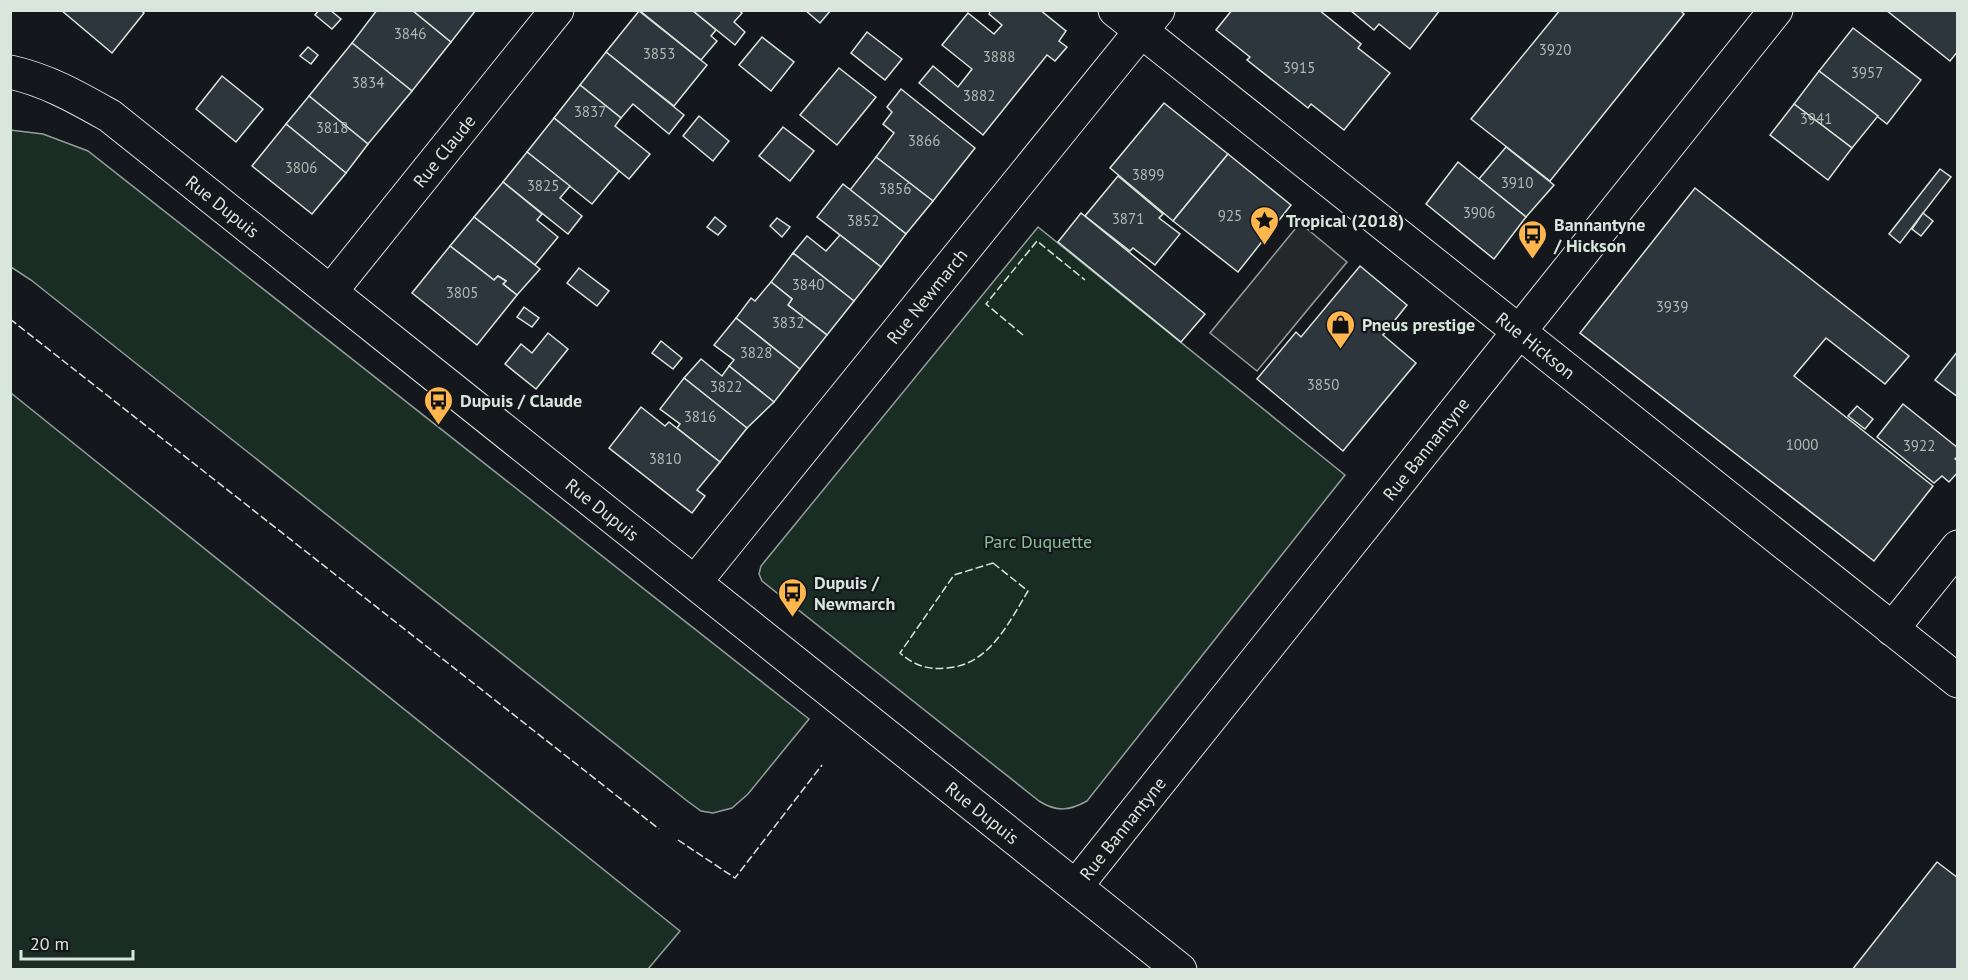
<svg xmlns="http://www.w3.org/2000/svg" width="1968" height="980" font-family="'PT Sans',sans-serif">
<style>
.green{fill:#1a2d24;stroke:#939e99;stroke-width:1.5}
.parking{fill:#24282b;stroke:#939e99;stroke-width:1.5}
.building{fill:#2c363c;stroke:#d8e6dc;stroke-width:1.5}
.lines{fill:none;stroke-linecap:round;stroke-linejoin:round}
.street-casing{stroke:#d8e6dc;stroke-width:35}
.secondary-casing{stroke:#d8e6dc;stroke-width:35}
.street{stroke:#14181c;stroke-width:33}
.secondary{stroke:#14181c;stroke-width:33}
.fence{stroke:#d8e6dc;stroke-width:1.5;stroke-dasharray:8 3;stroke-linecap:butt}
.labels{text-anchor:middle;dominant-baseline:central;stroke-width:4.5;stroke-linejoin:round;paint-order:stroke}
.number-label{font-size:15px;fill:#adbab4}
.street-label{font-size:18px;fill:#d8e6dc;stroke:#14181c}
.poi-label{font-size:18px;font-weight:bold;fill:#d8e6dc;stroke:#14181c;text-anchor:start}
.park-label{font-size:18px;fill:#8ac095;stroke:#14181c}
</style>
<rect width="100%" height="100%" fill="#14181c"/>
<!-- green -->
<g class="green">
<path d="M 10,130 L 43,134 L 88,151 L 809,719 L 748,794 L 732,808 L 713,813 L 701,811 L 686,800 L 31,280 L 11,267 Z"/>
<path d="M 1038,227 L 1345,475 L 1087,801 C 1069,811 1056,812 1039,801 L 762,581 L 759,574 L 761,566 Z"/>
<path d="M 11,393 L 680,931 L 648,969 L 11,969 Z"/>
</g>
<!-- parking -->
<path class="parking" d="M 1300,223 L 1347,262 L 1257,371 L 1210,333 Z"/>
<!-- building -->
<g class="building">
<path d="M 61,10 L 141,10 L 144,13 L 112,53 Z"/>
<path d="M 319,10 L 330,10 L 341,19 L 332,29 L 315,15 Z"/>
<path d="M 377,10 L 412,10 L 451,42 L 412,91 L 352,43 Z"/>
<path d="M 412,10 L 476,10 L 451,42 Z"/>
<path d="M 639,10 L 692,10 L 716,30 L 711,36 L 717,41 L 701,60 Z"/>
<path d="M 692,10 L 739,10 L 742,13 L 734,22 L 745,32 L 735,45 Z"/>
<path d="M 805,10 L 831,10 L 820,23 Z"/>
<path d="M 991,10 L 1040,10 L 1066,31 L 1059,41 L 1067,47 L 1055,61 L 1047,55 L 983,135 L 919,83 L 933,66 L 958,87 L 972,69 L 942,45 L 968,13 L 994,34 L 1002,25 L 989,14 Z"/>
<path d="M 1232,10 L 1319,10 L 1361,44 L 1358,48 L 1390,73 L 1344,130 L 1311,104 L 1308,108 L 1247,60 L 1250,57 L 1216,30 Z"/>
<path d="M 1350,10 L 1440,10 L 1410,49 L 1379,24 L 1374,30 Z"/>
<path d="M 1560,10 L 1680,10 L 1684,14 L 1550,181 L 1471,119 Z"/>
<path d="M 1886,10 L 1958,10 L 1958,51 L 1950,61 Z"/>
<path d="M 639,11 L 707,65 L 674,106 L 606,52 Z"/>
<path d="M 1853,28 L 1921,80 L 1887,124 L 1819,71 Z"/>
<path d="M 867,32 L 902,59 L 885,80 L 851,53 Z"/>
<path d="M 762,37 L 794,62 L 771,91 L 739,65 Z"/>
<path d="M 352,43 L 412,91 L 368,144 L 309,96 Z"/>
<path d="M 308,47 L 318,55 L 311,64 L 300,56 Z"/>
<path d="M 606,52 L 684,115 L 669,134 L 633,104 L 621,118 L 580,85 Z"/>
<path d="M 839,68 L 876,97 L 837,145 L 800,115 Z"/>
<path d="M 1819,71 L 1878,116 L 1852,148 L 1794,104 Z"/>
<path d="M 222,76 L 263,109 L 236,142 L 196,109 Z"/>
<path d="M 580,85 L 621,118 L 615,126 L 650,154 L 629,179 L 554,118 Z"/>
<path d="M 901,89 L 975,148 L 933,201 L 876,157 L 894,133 L 883,124 L 892,112 L 887,107 Z"/>
<path d="M 309,96 L 368,144 L 346,173 L 286,124 Z"/>
<path d="M 1164,103 L 1228,154 L 1173,221 L 1110,168 Z"/>
<path d="M 1794,104 L 1852,148 L 1828,180 L 1770,135 Z"/>
<path d="M 699,116 L 729,141 L 713,161 L 683,136 Z"/>
<path d="M 554,118 L 619,171 L 592,204 L 527,152 Z"/>
<path d="M 286,124 L 346,173 L 312,214 L 252,166 Z"/>
<path d="M 783,127 L 814,151 L 790,181 L 759,156 Z"/>
<path d="M 1506,147 L 1554,185 L 1526,217 L 1479,179 Z"/>
<path d="M 527,152 L 570,186 L 560,198 L 582,216 L 568,234 L 503,182 Z"/>
<path d="M 1228,154 L 1291,205 L 1238,272 L 1173,221 Z"/>
<path d="M 876,157 L 933,201 L 906,234 L 850,190 Z"/>
<path d="M 1458,162 L 1526,217 L 1494,259 L 1426,204 Z"/>
<path d="M 1940,169 L 1951,177 L 1900,243 L 1889,234 Z"/>
<path d="M 1118,176 L 1163,214 L 1159,218 L 1180,234 L 1155,265 L 1133,248 L 1130,251 L 1085,216 Z"/>
<path d="M 503,182 L 542,214 L 537,220 L 558,237 L 535,265 L 474,217 Z"/>
<path d="M 843,184 L 906,234 L 881,267 L 817,217 Z"/>
<path d="M 1695,188 L 1909,356 L 1885,384 L 1826,338 L 1794,376 L 1933,486 L 1874,561 L 1580,333 Z"/>
<path d="M 1081,213 L 1205,314 L 1181,342 L 1058,242 Z"/>
<path d="M 1923,213 L 1933,221 L 1921,236 L 1912,229 Z"/>
<path d="M 474,217 L 540,269 L 517,295 L 503,284 L 506,281 L 498,276 L 494,280 L 450,246 Z"/>
<path d="M 715,217 L 726,226 L 718,235 L 707,227 Z"/>
<path d="M 777,218 L 790,227 L 782,237 L 770,226 Z"/>
<path d="M 840,235 L 881,267 L 854,301 L 793,253 L 807,236 L 826,251 Z"/>
<path d="M 450,246 L 494,280 L 498,276 L 506,281 L 503,284 L 517,295 L 477,345 L 412,293 Z"/>
<path d="M 793,253 L 854,301 L 827,335 L 788,305 L 792,299 L 771,282 Z"/>
<path d="M 1360,266 L 1407,305 L 1383,335 L 1416,363 L 1343,451 L 1257,379 L 1296,332 L 1301,337 Z"/>
<path d="M 579,268 L 609,291 L 597,306 L 567,283 Z"/>
<path d="M 771,282 L 792,299 L 788,305 L 827,335 L 800,369 L 736,318 L 751,298 L 755,301 Z"/>
<path d="M 524,307 L 539,318 L 532,327 L 517,317 Z"/>
<path d="M 736,318 L 800,369 L 774,402 L 729,366 L 734,360 L 714,345 Z"/>
<path d="M 548,333 L 568,349 L 536,389 L 505,364 L 521,344 L 532,353 Z"/>
<path d="M 661,341 L 682,358 L 673,369 L 652,353 Z"/>
<path d="M 1958,351 L 1958,397 L 1935,380 Z"/>
<path d="M 701,359 L 722,376 L 729,366 L 774,402 L 747,428 L 684,378 Z"/>
<path d="M 684,378 L 747,428 L 720,462 L 677,428 L 680,424 L 660,409 Z"/>
<path d="M 1903,404 L 1958,448 L 1958,456 L 1955,459 L 1958,461 L 1958,472 L 1949,482 L 1942,476 L 1934,483 L 1877,437 Z"/>
<path d="M 1857,406 L 1873,419 L 1865,429 L 1848,416 Z"/>
<path d="M 641,407 L 665,426 L 669,422 L 720,462 L 697,490 L 705,496 L 692,513 L 609,448 Z"/>
<path d="M 1937,862 L 1958,878 L 1958,970 L 1852,970 Z"/>
</g>
<g class="lines">
<defs>
<g id="street">
<path id="s1" d="M 1115,10 L 1958,681"/>
<path id="s2" d="M 10,72 C 47,80 78,98 110,116 L 1180,970"/>
<path id="s3" d="M 331,291 L 557,10"/>
<path id="s4" d="M 695,582 L 1158,10"/>
<path d="M 1892,629 L 1958,547"/>
</g>
<g id="secondary">
<path id="s5" d="M 1076,886 L 1776,10"/>
</g>
</defs>
<!-- street casing -->
<use href="#street" class="street-casing"/>
<!-- secondary casing -->
<use href="#secondary" class="secondary-casing"/>
<!-- street -->
<use href="#street" class="street"/>
<!-- secondary -->
<use href="#secondary" class="secondary"/>
<!-- fence -->
<g class="fence">
<path d="M 10,319 L 659,829"/>
<path d="M 1023,335 L 986,304 L 1037,241 L 1085,280"/>
<path d="M 993,563 L 1028,591 C 1008,624 989,665 947,668 C 928,670 915,666 900,653 L 954,575 Z"/>
<path d="M 678,840 L 735,878 L 822,765"/>
</g>
</g>
<!-- icons -->
<defs>
<symbol id="sight-pin" viewBox="-11 -11 22 30"><path d="M0 17L-7.5 6A9.5 9.5 0 1 1 7.5 6Z" fill="#ffb74d" stroke="#14181c"/><path d="M0-6L1.8-2.2L6-1.7L2.9 1.2L3.7 5.4L0 3.3L-3.7 5.4L-2.9 1.2L-6-1.7L-1.8-2.2Z" fill="#111"/></symbol>
<symbol id="bus-pin" viewBox="-11 -11 22 30"><path d="M0 17L-7.5 6A9.5 9.5 0 1 1 7.5 6Z" fill="#ffb74d" stroke="#14181c"/><path d="M-5-6H5V4H4V6H2V4H-2V6H-4V4H-5ZM-3.5-4V0h7V-4ZM-3.5 1.2v1.5H-2V1.2ZM2 1.2v1.5H3.5V1.2Z" fill="#111"/></symbol>
<symbol id="shop-pin" viewBox="-11 -11 22 30"><path d="M0 17L-7.5 6A9.5 9.5 0 1 1 7.5 6Z" fill="#ffb74d" stroke="#14181c"/><path d="M-5-2.5h2.3a2.7 3.5 0 0 1 5.4 0H5L5.5 6h-11ZM-1.5-2.5h3a1.5 2.3 0 0 0-3 0Z" fill="#111"/></symbol>
</defs>
<g fill-rule="evenodd">
<use href="#sight-pin" x="1248" y="204" width="33" height="45"/>
<use href="#bus-pin" x="1516" y="218" width="33" height="45"/>
<use href="#shop-pin" x="1324" y="308" width="33" height="45"/>
<use href="#bus-pin" x="422" y="384" width="33" height="45"/>
<use href="#bus-pin" x="776" y="576" width="33" height="45"/>
</g>
<g class="labels">
<!-- number labels -->
<g class="number-label">
<text x="410" y="33">3846</text>
<text x="1555" y="49">3920</text>
<text x="659" y="53">3853</text>
<text x="999" y="56">3888</text>
<text x="1299" y="67">3915</text>
<text x="1867" y="72">3957</text>
<text x="368" y="82">3834</text>
<text x="979" y="95">3882</text>
<text x="590" y="111">3837</text>
<text x="1816" y="118">3941</text>
<text x="332" y="127">3818</text>
<text x="924" y="140">3866</text>
<text x="301" y="167">3806</text>
<text x="1148" y="174">3899</text>
<text x="1517" y="182">3910</text>
<text x="543" y="185">3825</text>
<text x="895" y="188">3856</text>
<text x="1479" y="212">3906</text>
<text x="1230" y="215">925</text>
<text x="1128" y="218">3871</text>
<text x="863" y="220">3852</text>
<text x="808" y="284">3840</text>
<text x="462" y="292">3805</text>
<text x="1672" y="306">3939</text>
<text x="788" y="322">3832</text>
<text x="756" y="352">3828</text>
<text x="1323" y="384">3850</text>
<text x="726" y="386">3822</text>
<text x="700" y="416">3816</text>
<text x="1802" y="444">1000</text>
<text x="1919" y="445">3922</text>
<text x="665" y="458">3810</text>
</g>
<!-- street labels -->
<g class="street-label">
<text stroke="none"><textPath href="#s3" startOffset="180">Rue Claude</textPath></text>
<text stroke="none"><textPath href="#s2" startOffset="254">Rue Dupuis</textPath></text>
<text stroke="none"><textPath href="#s4" startOffset="368">Rue Newmarch</textPath></text>
<text stroke="none"><textPath href="#s1" startOffset="538">Rue Hickson</textPath></text>
<text stroke="none"><textPath href="#s5" startOffset="560">Rue Bannantyne</textPath></text>
<text stroke="none"><textPath href="#s2" startOffset="740">Rue Dupuis</textPath></text>
<text stroke="none"><textPath href="#s2" startOffset="1226">Rue Dupuis</textPath></text>
<text stroke="none"><textPath href="#s5" startOffset="74">Rue Bannantyne</textPath></text>
</g>
<!-- poi labels -->
<g class="poi-label">
<text x="1286" y="220">Tropical (2018)</text>
<text x="1554" y="224">Bannantyne<tspan x="1554" dy="21">/ Hickson</tspan></text>
<text x="1362" y="324">Pneus prestige</text>
<text x="460" y="400">Dupuis / Claude</text>
<text x="814" y="582">Dupuis /<tspan x="814" dy="21">Newmarch</tspan></text>
</g>
<!-- park labels -->
<g class="park-label">
<text x="1038" y="541">Parc Duquette</text>
</g>
</g>
<!-- border -->
<rect width="1968" height="980" fill="none" stroke="#d8e6dc" stroke-width="24"/>
<!-- scale -->
<path d="M21 950v9h112v-9" fill="none" stroke="#d8e6dc" stroke-width="3"/>
<text x="30" y="950" font-size="18" fill="#d8e6dc" stroke="#14181c" stroke-width="4.5" paint-order="stroke">20 m</text>
</svg>
